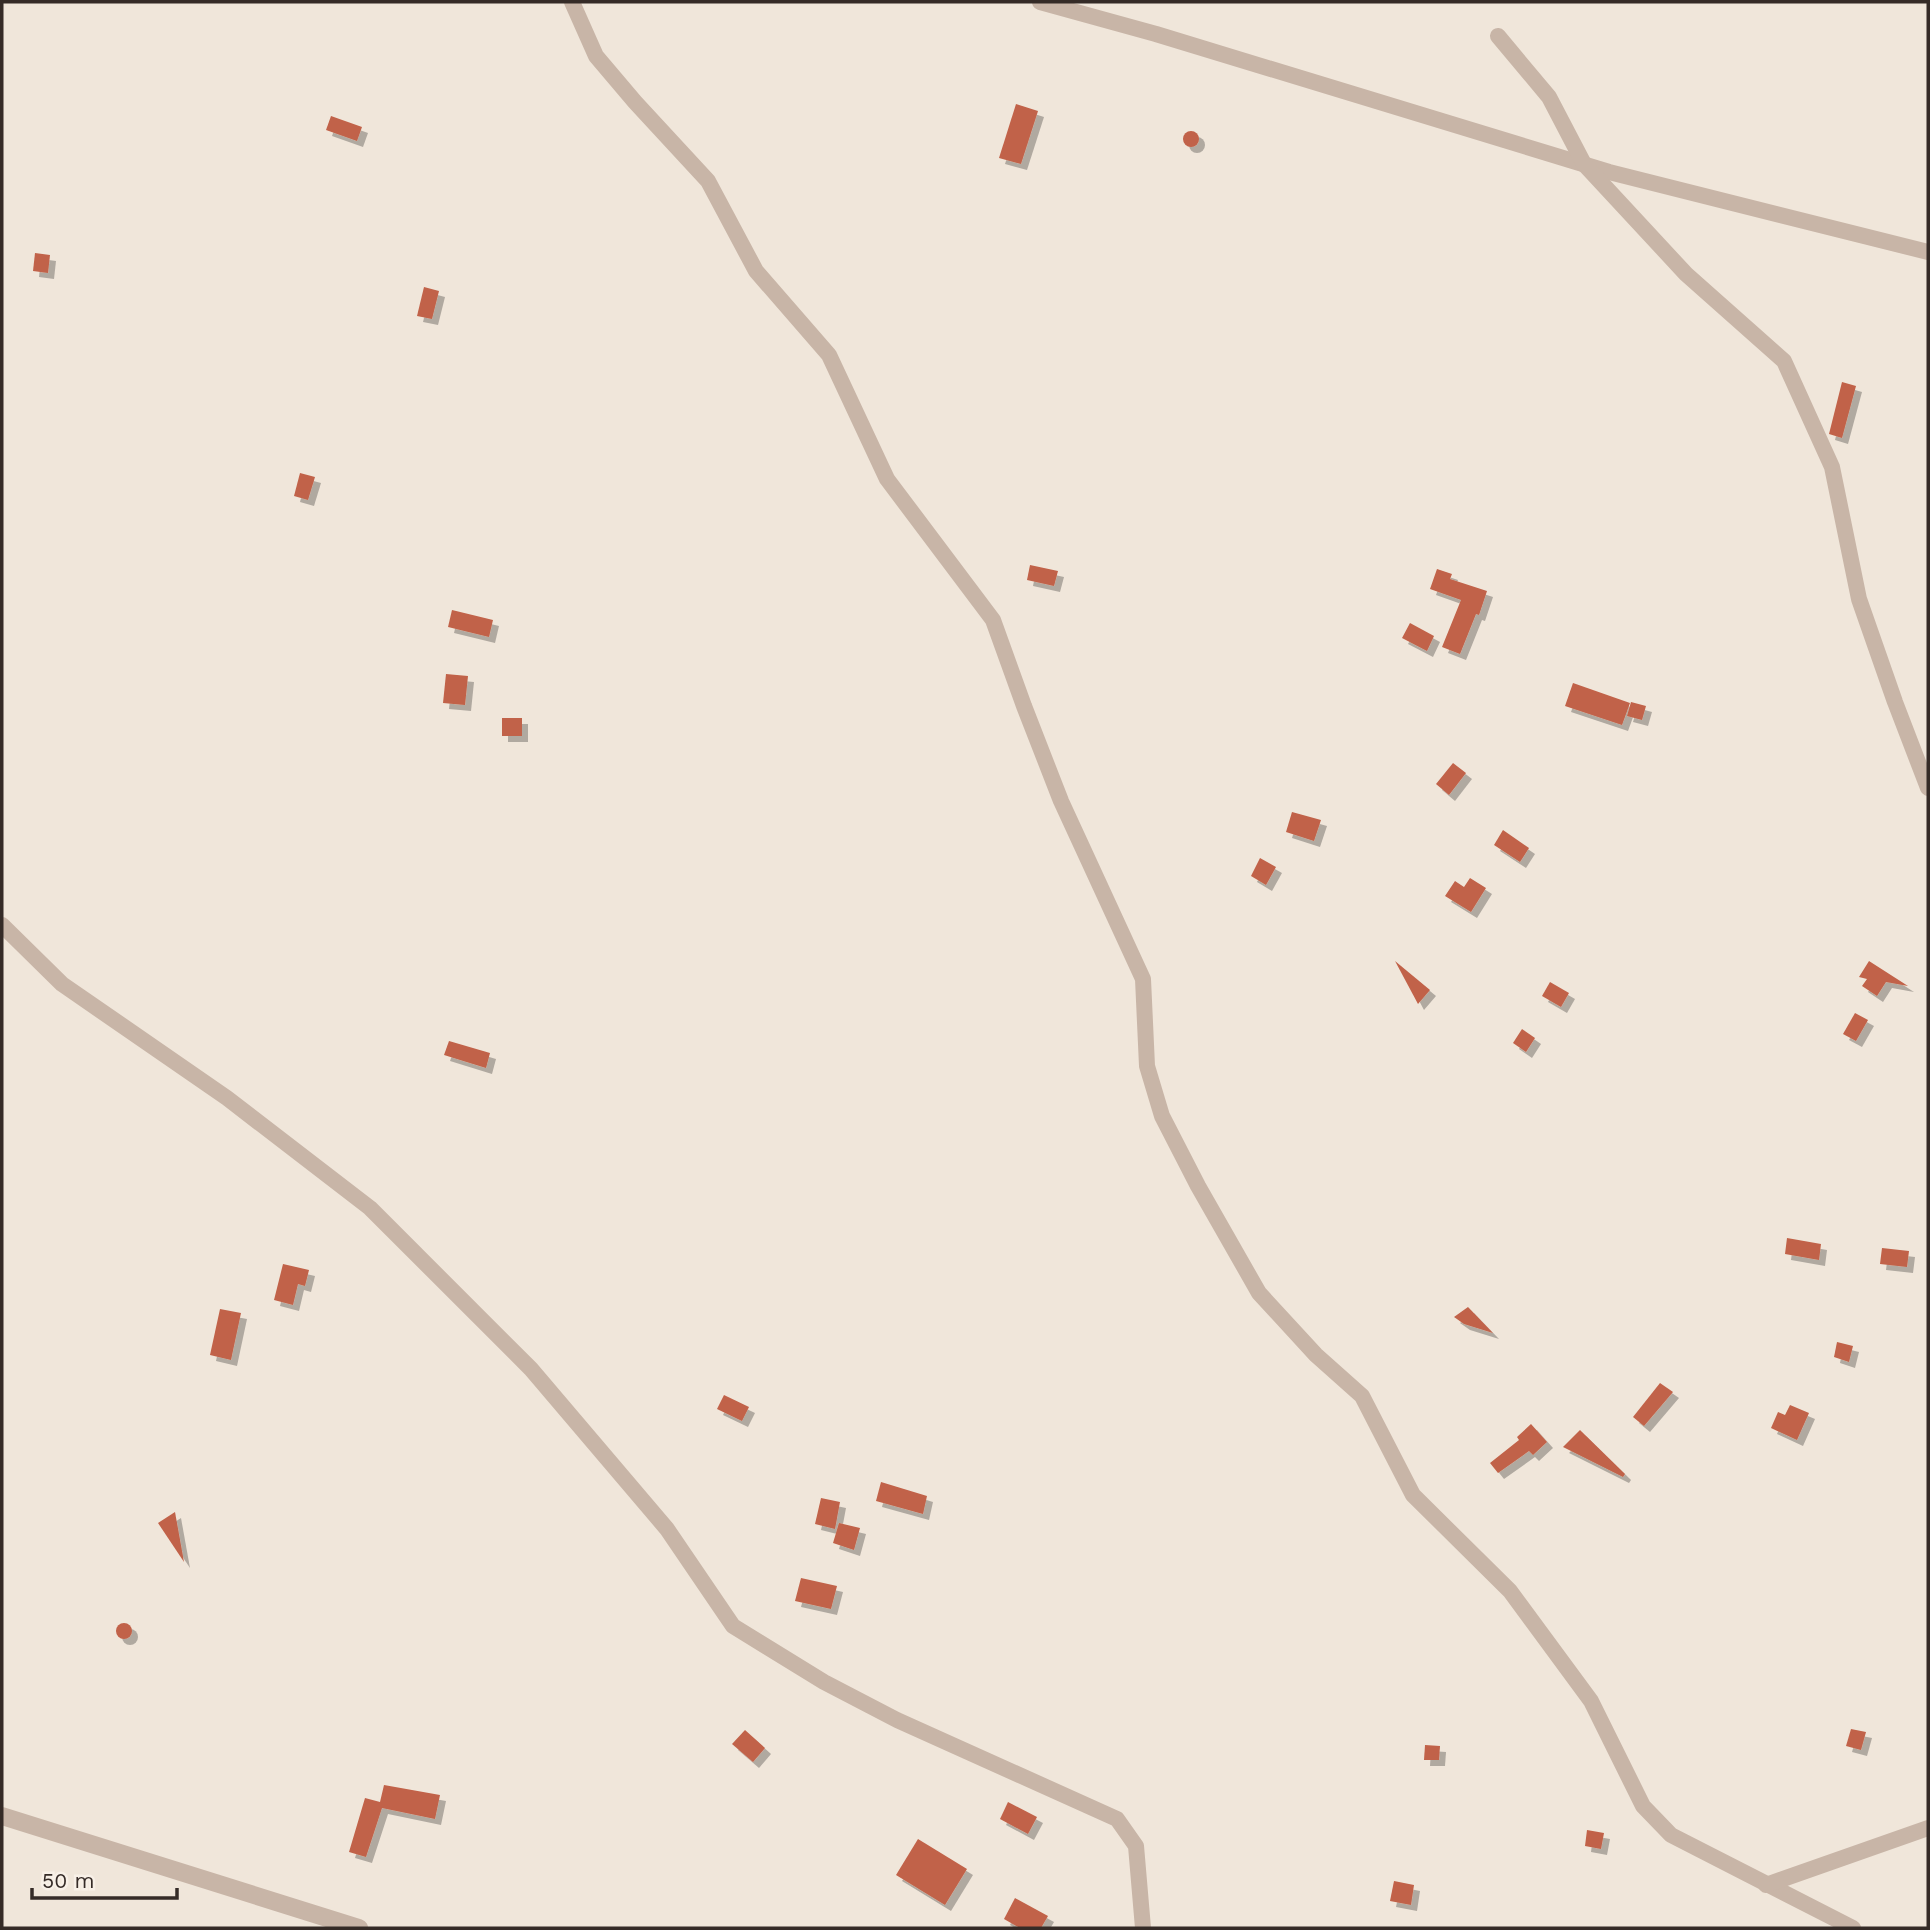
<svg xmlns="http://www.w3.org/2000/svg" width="1930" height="1930" font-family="'Work Sans',sans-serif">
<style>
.building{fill:#c16248;filter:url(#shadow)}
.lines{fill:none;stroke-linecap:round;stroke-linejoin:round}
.minor{stroke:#c8b5a7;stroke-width:16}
.tertiary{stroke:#c8b5a7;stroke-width:18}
</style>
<defs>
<filter id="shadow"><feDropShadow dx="6" dy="6" stdDeviation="0" flood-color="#0004"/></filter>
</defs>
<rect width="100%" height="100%" fill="#f0e6da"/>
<!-- building -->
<g class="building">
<path d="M 1016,104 L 1038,111 L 1021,164 L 999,158 Z"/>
<path d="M 331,116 L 362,127 L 357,141 L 326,130 Z"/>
<circle cx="1191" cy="139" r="8"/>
<path d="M 35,253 L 50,255 L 48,273 L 33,271 Z"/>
<path d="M 424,287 L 439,291 L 432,319 L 417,316 Z"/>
<path d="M 1842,382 L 1856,386 L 1842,438 L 1829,434 Z"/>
<path d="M 300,473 L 315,477 L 308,500 L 294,496 Z"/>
<path d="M 1030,565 L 1058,571 L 1054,586 L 1027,580 Z"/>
<path d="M 1437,569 L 1452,574 L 1450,579 L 1487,591 L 1479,615 L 1476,614 L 1460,654 L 1442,647 L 1461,600 L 1430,589 Z"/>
<path d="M 452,610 L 493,620 L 489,637 L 448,627 Z"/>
<path d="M 1410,623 L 1434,636 L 1427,651 L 1402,638 Z"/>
<path d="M 446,674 L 468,676 L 465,705 L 443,703 Z"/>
<path d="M 1573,683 L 1630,703 L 1622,725 L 1565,706 Z"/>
<path d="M 1631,702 L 1646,706 L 1642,720 L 1627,716 Z"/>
<rect x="502" y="718" width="20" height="18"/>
<path d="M 1453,763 L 1466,773 L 1449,795 L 1436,784 Z"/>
<path d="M 1292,812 L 1321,820 L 1314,841 L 1286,832 Z"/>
<path d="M 1503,830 L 1529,848 L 1520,862 L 1494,845 Z"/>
<path d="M 1260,858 L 1276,867 L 1266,885 L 1251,876 Z"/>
<path d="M 1470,878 L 1486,888 L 1471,912 L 1445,896 L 1455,881 L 1464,887 Z"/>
<path d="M 1395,961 L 1430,990 L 1418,1004 Z"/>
<path d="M 1869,961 L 1908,986 L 1886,982 L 1877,996 L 1862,986 L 1867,979 L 1859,977 Z"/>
<path d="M 1550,982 L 1569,993 L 1561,1007 L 1542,996 Z"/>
<path d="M 1855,1013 L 1868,1020 L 1856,1041 L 1843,1034 Z"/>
<path d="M 1522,1029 L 1535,1038 L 1526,1052 L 1513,1043 Z"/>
<path d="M 449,1041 L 490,1053 L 486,1068 L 444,1055 Z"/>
<path d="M 1787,1238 L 1821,1244 L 1819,1260 L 1785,1254 Z"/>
<path d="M 1882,1248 L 1909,1251 L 1907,1267 L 1880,1264 Z"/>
<path d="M 283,1264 L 309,1270 L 305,1286 L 298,1284 L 293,1305 L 274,1300 Z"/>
<path d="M 1468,1307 L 1493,1333 L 1464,1324 L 1454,1317 Z"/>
<path d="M 220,1309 L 241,1313 L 231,1360 L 210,1355 Z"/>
<path d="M 1837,1342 L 1853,1346 L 1849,1362 L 1834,1357 Z"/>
<path d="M 1660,1383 L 1673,1392 L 1644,1426 L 1633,1417 Z"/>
<path d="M 724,1395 L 749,1407 L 742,1421 L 717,1409 Z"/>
<path d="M 1790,1405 L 1809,1413 L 1797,1440 L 1771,1428 L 1778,1412 L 1785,1415 Z"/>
<path d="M 1531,1424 L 1547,1442 L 1533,1455 L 1529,1451 L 1498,1473 L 1490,1463 L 1519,1440 L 1517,1437 Z"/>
<path d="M 1580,1430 L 1625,1474 L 1623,1477 L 1563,1447 Z"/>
<path d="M 881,1482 L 927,1496 L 923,1514 L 876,1501 Z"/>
<path d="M 821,1498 L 840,1502 L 835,1529 L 815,1524 Z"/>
<path d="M 175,1512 L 184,1562 L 158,1523 Z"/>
<path d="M 839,1523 L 860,1528 L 854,1550 L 833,1543 Z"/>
<path d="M 801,1578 L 837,1586 L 831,1609 L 795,1601 Z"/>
<circle cx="124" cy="1631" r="8"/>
<path d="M 1851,1729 L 1866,1732 L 1861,1750 L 1846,1746 Z"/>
<path d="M 745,1730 L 765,1748 L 753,1762 L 732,1744 Z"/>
<path d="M 1425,1745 L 1440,1746 L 1439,1760 L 1424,1760 Z"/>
<path d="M 384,1785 L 440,1795 L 435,1819 L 382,1808 L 366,1857 L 349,1852 L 365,1798 L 380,1802 Z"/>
<path d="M 1008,1802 L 1037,1817 L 1028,1834 L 1000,1819 Z"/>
<path d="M 1587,1830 L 1604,1833 L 1601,1849 L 1585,1846 Z"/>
<path d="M 918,1839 L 967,1869 L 945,1905 L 896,1875 Z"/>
<path d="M 1394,1881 L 1414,1885 L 1411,1905 L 1390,1901 Z"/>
<path d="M 1015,1898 L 1048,1916 L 1041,1928 L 1020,1928 L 1004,1919 Z"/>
</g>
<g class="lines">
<!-- minor -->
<g class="minor">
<path d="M 572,2 L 596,56 L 635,102 L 708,181 L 756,271 L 829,355 L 887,479 L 993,620 L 1024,706 L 1061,801 L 1143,979 L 1147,1066 L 1162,1116 L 1198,1186 L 1259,1293 L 1316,1355 L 1362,1396 L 1413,1495 L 1510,1591 L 1591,1701 L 1643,1806 L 1671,1835 L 1853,1928"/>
<path d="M 1040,2 L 1156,34 L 1609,172 L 1928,252"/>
<path d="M 1498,36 L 1549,97 L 1584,164 L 1686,274 L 1784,361 L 1832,467 L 1859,599 L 1895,702 L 1928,788"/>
<path d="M 2,925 L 62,984 L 227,1098 L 370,1208 L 531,1369 L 667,1529 L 733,1626 L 824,1682 L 897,1720 L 1117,1819 L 1136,1846 L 1143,1928"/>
<path d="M 1766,1885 L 1928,1828"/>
</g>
<!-- tertiary -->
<path class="tertiary" d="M 2,1816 L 359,1928"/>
</g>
<!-- border -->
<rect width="1930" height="1930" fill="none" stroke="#352b27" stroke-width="7"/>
<!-- scale -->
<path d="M32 1888v10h145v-10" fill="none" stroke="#352b27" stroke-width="3.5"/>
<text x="42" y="1888" font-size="21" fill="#352b27" stroke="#f8f0e7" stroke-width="5" paint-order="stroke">50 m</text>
</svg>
